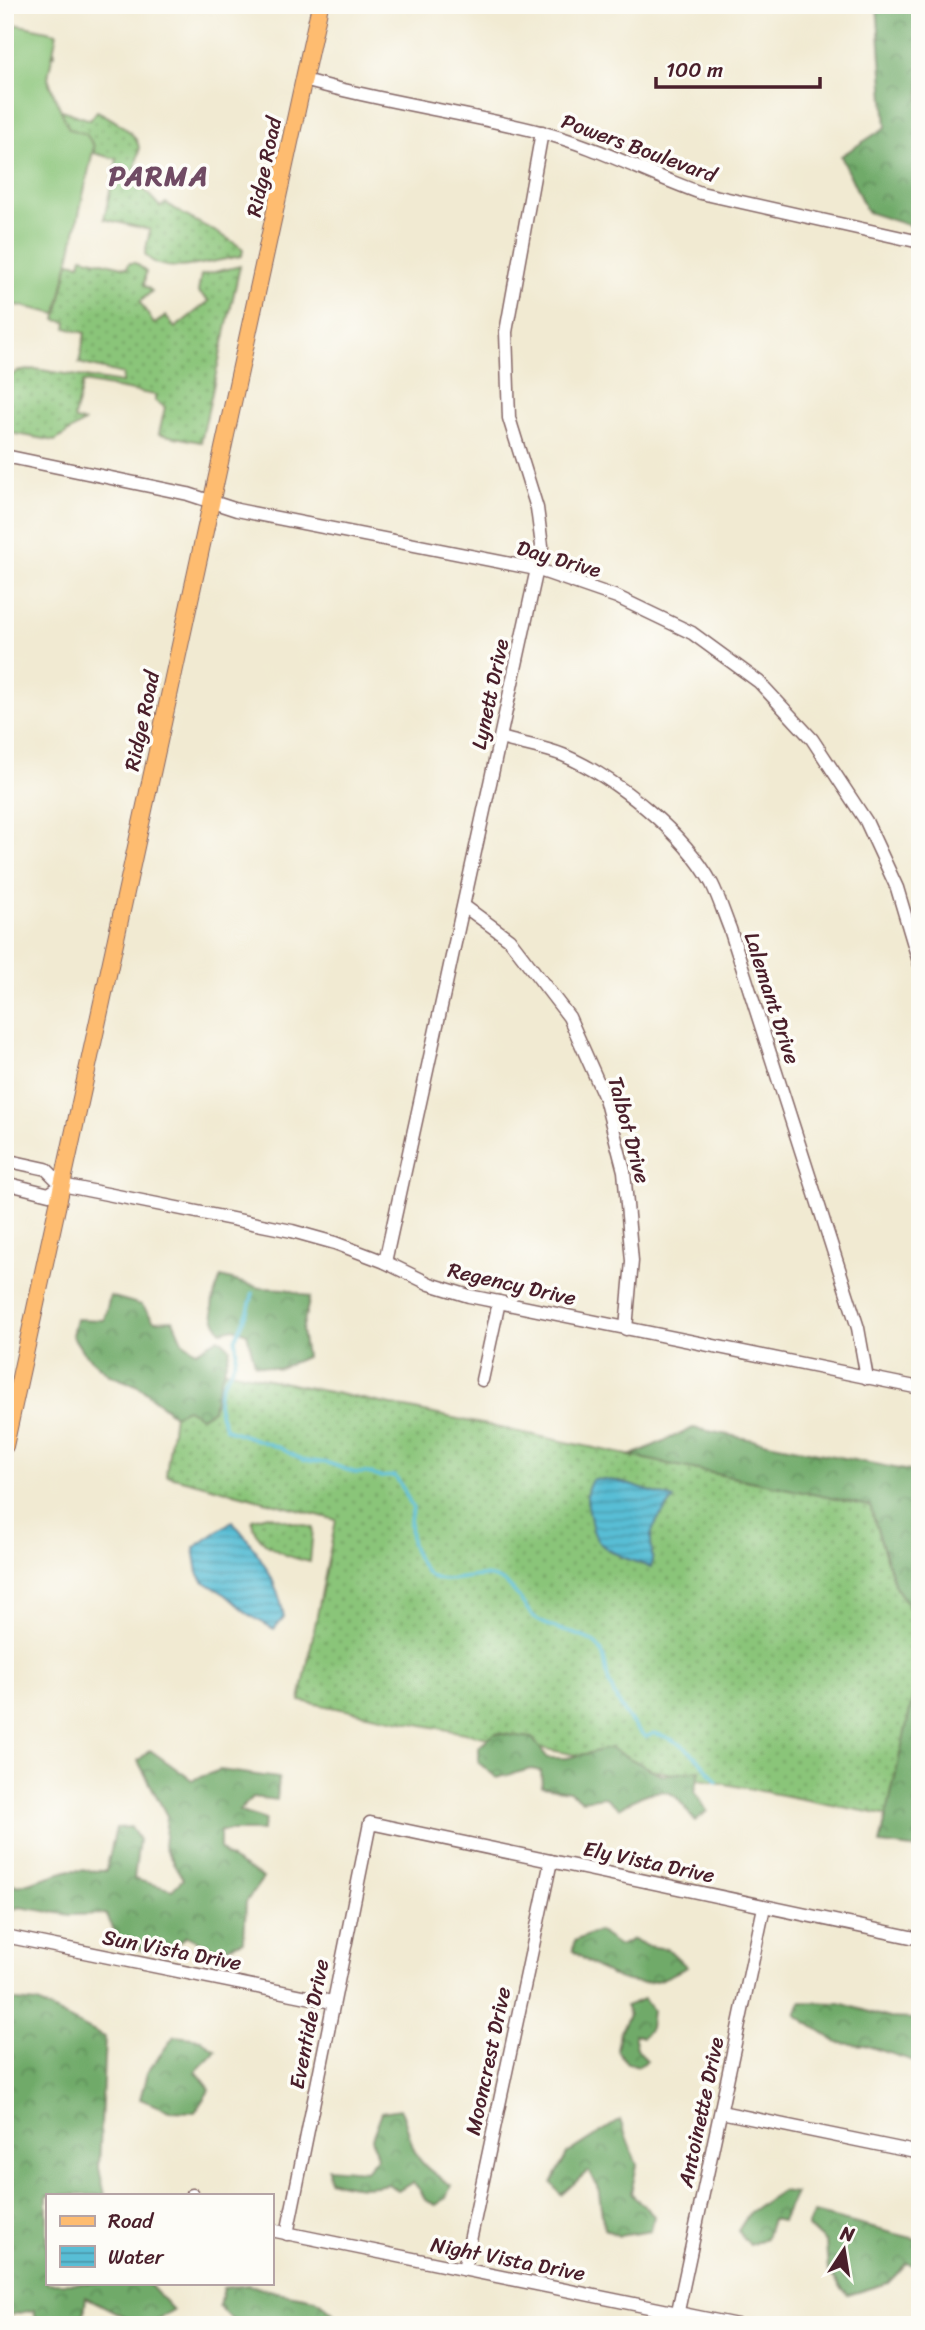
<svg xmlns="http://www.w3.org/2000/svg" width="925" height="2330" font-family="Sriracha,sans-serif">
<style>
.grass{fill:url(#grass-dots);stroke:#6a7252;stroke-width:2;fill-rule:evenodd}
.forest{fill:url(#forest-crowns);stroke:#5c644a;stroke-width:2}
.pitch{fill:#8ac579;stroke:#6a7252;stroke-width:2}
.water{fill:url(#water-rules);stroke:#516e80;stroke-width:2}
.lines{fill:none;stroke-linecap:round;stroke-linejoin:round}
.stream{stroke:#58bed5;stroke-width:3.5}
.minor-casing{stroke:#846665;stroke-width:15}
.major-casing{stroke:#846665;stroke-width:18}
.minor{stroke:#fff;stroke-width:12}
.major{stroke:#febc70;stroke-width:16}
.labels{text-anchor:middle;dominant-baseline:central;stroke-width:7;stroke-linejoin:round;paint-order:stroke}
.street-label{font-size:21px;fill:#4a1f2b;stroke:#fdfcf7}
.district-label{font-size:28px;font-weight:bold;letter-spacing:2px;fill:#704b64;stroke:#fdfcf7}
</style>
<defs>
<pattern id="grass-dots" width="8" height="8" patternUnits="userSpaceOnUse" patternTransform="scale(1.75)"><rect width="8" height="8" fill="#8ac579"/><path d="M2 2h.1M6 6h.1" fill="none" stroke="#739f63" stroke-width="1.8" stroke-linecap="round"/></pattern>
<pattern id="forest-crowns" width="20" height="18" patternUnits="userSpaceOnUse" patternTransform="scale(1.75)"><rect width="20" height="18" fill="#6faa69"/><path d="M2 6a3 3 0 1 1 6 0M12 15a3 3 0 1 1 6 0" fill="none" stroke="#5d8a57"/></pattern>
<pattern id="water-rules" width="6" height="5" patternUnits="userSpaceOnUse" patternTransform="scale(1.75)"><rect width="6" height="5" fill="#58bed5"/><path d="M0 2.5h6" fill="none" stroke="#4b9aad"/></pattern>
</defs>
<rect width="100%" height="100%" fill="#fdfcf7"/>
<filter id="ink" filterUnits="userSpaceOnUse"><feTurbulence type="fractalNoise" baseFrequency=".0143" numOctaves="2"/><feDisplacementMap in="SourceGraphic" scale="14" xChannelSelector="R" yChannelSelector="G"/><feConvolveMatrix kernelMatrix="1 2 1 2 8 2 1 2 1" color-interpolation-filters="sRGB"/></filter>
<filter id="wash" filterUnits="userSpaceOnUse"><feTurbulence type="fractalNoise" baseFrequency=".00686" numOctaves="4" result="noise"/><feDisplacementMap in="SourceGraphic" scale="28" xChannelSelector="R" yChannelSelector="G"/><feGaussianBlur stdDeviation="1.57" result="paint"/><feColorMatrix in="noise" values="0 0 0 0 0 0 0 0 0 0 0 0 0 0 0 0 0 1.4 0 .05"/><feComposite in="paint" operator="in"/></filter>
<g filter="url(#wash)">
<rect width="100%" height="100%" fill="#f1ead2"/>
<!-- grass -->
<g class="grass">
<path d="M 5,22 L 51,47 L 55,52 L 55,55 L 51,56 L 48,77 L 59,109 L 90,120 L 97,111 C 109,117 140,133 139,150 C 138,160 133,167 137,177 C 140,188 153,198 160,207 L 166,203 C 191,222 219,230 243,249 L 242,256 C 216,259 163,280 145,254 L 150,230 L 104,219 L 117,159 L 93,153 L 94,146 L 66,131 Z"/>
<path d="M 82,257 L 127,268 L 129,263 L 135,263 L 146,271 L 144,285 L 152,291 L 140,302 L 154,324 L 166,316 L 175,328 L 209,301 L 198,292 L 201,275 L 240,266 L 201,442 L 159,434 L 165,407 L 155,401 L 155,395 L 83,382 L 74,417 L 75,420 L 84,422 L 55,441 L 5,432 L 5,381 L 16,372 L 35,369 L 122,383 L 123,374 L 79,363 L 85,333 L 66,328 L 67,322 L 56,320 L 69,262 L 80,264 Z"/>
<path d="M 225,1370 L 870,1506 L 895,1586 L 920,1623 L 920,1666 L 889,1816 L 300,1701 L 336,1520 L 166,1475 L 174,1415 L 187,1408 L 213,1410 L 217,1385 ZM 617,1481 L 673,1499 C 667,1509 653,1521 651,1533 C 649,1545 655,1555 651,1567 C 603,1552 596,1547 587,1499 Z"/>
<path d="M 268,1515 L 313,1528 L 310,1562 C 287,1557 254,1546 252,1519 Z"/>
</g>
<!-- forest -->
<g class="forest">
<path d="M 877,5 L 920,5 L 920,229 L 867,212 L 841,156 L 886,127 Z"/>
<path d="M 221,1277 L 261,1288 L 286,1289 L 310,1297 L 302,1331 L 306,1357 L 278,1369 L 255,1364 L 247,1333 L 234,1328 L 221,1331 C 207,1309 212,1300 221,1277 Z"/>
<path d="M 110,1296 L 142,1305 L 154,1321 L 173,1320 L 182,1341 L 196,1351 L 219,1338 L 230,1348 C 225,1370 216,1388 213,1410 L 201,1417 L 187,1409 L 174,1415 L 138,1386 L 109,1375 L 83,1352 L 72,1335 L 76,1319 L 104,1320 Z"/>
<path d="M 693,1428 L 920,1473 L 920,1585 L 914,1589 L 920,1602 L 920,1623 L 895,1586 L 870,1506 L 630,1456 Z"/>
<path d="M 920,1665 L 920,1849 L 880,1844 Z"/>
<path d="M 495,1733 L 532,1738 L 548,1758 L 567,1758 L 610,1748 L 662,1775 L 700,1770 L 695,1791 L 707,1811 L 695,1821 C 688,1814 684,1805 677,1798 C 662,1782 634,1799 619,1808 L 605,1797 L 582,1800 L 569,1791 L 542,1787 L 541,1771 L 531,1769 L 497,1778 L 479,1763 L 479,1747 Z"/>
<path d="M 150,1750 L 192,1780 L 220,1770 L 279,1778 L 277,1800 L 252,1797 L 239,1811 L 265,1820 L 262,1831 L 220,1831 L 220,1848 L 226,1856 L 263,1878 L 246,1902 L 244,1941 L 217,1951 L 187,1936 C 165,1956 146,1953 120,1942 L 106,1914 L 70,1915 L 19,1907 L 5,1914 L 5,1880 L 18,1886 L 70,1870 L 106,1871 L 116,1828 L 131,1827 L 139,1840 L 134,1879 L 172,1890 L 183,1879 L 164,1847 L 167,1816 L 138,1761 Z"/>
<path d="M 598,1931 L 620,1946 L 633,1939 L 647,1946 L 668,1949 L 687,1967 C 677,1972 667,1978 656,1981 C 626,1989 595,1968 573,1951 L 574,1941 Z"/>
<path d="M 644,1999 L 652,2010 L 650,2028 L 643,2037 L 634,2034 L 637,2048 L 647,2061 L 639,2066 L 627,2063 L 617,2050 L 620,2032 L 629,2015 L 625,2006 Z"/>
<path d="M 5,2000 L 38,2003 L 105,2037 L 99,2168 L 105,2195 L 47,2195 L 47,2283 L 148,2283 L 173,2310 L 147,2325 L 141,2325 L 86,2297 L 83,2325 L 37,2325 L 34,2310 L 5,2316 Z"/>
<path d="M 801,2002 L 840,2003 L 889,2018 L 915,2019 L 920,2023 L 920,2063 L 864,2045 L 838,2043 L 796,2015 Z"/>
<path d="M 174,2036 L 201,2039 L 216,2051 L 196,2071 L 210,2089 L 195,2112 L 169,2111 L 140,2099 L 147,2073 Z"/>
<path d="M 400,2109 C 406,2120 408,2130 411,2141 C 416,2163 433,2173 451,2185 L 446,2198 L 436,2205 L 425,2200 L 421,2191 L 413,2182 L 398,2191 L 388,2184 C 366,2189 351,2187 329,2180 L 328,2168 L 366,2171 L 377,2158 L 372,2138 L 382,2112 Z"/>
<path d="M 620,2120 L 637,2165 L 631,2193 L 654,2216 L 651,2231 L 619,2236 L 604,2229 L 598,2186 L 588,2171 L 561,2195 L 552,2183 L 567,2154 Z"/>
<path d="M 782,2191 L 795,2193 L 782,2221 L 772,2219 L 766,2238 L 750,2245 L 738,2231 L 750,2212 Z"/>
<path d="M 814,2213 L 920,2240 L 920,2267 L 907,2263 L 888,2283 L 848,2295 L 828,2271 L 826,2243 L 807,2226 Z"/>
<path d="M 249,2285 L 277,2292 L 316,2299 L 339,2318 L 338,2325 L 237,2325 L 219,2306 L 223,2288 Z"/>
</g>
<!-- pitch -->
<path class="pitch" d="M 5,22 L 57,33 L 48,77 L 49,83 L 69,129 L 86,134 L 94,146 L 57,314 L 12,304 L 5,334 Z"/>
<!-- water -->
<g class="water">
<path d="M 593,1479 L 617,1481 L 674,1499 C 665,1511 651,1524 651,1539 C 651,1549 654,1557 651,1567 C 638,1563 609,1553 600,1543 C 591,1533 591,1518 588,1506 C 586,1495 586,1487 593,1479 Z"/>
<path d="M 232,1521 C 255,1546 279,1582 284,1617 L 274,1629 L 249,1615 L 226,1595 L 203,1581 L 198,1573 L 194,1548 Z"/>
</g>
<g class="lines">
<!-- stream -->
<path class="stream" d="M 253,1293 L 248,1311 L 235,1339 C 243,1368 218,1377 218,1402 C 219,1412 222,1420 226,1429 L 280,1448 L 302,1460 L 328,1463 L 356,1473 L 368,1473 L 380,1477 L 395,1476 L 404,1490 L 413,1509 C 408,1518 411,1529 411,1540 C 412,1548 417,1557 421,1565 C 439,1598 474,1564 502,1581 C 518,1590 524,1610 538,1620 C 555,1632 590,1633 600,1649 C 607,1660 605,1674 610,1685 C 618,1704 630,1724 646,1737 L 654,1733 C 682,1740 701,1759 717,1782"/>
</g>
</g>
<g filter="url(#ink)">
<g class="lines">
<defs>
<g id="minor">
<path d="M 304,80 C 382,102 462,112 540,132 C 596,146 647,174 701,193 L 920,242"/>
<path d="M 5,456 L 188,494 L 237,510 L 536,569 L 617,597 L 692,633 L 759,682 L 812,739 L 866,821 L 897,888 L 920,965"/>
<path d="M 501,738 C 521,744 543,747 563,755 C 615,777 685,834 712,884 C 719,898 724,914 730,929 L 858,1328 L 867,1378"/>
<path d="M 464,906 L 509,939 L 569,1017 L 605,1098 L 624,1171 L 632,1261 L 626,1329"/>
<path d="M 5,1160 L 46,1169 L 62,1185"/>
<path d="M 5,1183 L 49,1194 L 62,1185"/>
<path d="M 62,1185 L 292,1231 L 335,1243 L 385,1262 L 430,1284 L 469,1296 L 920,1388"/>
<path d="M 385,1262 L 542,546 L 537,508 L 509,418 L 506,332 L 542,132"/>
<path d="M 482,1380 L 499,1302"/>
<path d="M 5,1936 L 332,2002"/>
<path d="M 721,2112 L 920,2153"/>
<path d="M 192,2195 L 193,2195"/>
<path d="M 271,2230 L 737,2325"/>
<path d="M 287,2234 L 370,1823 L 920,1939"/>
<path d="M 464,2269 L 551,1861"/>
<path d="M 675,2325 L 764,1907"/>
</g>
<path id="major" d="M 5,1446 L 320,5"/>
</defs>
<!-- minor casing -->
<use href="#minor" class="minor-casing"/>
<!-- major casing -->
<use href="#major" class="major-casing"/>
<!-- minor -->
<use href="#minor" class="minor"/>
<!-- major -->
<use href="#major" class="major"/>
</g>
</g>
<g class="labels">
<!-- street labels -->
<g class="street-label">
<text transform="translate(639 148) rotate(20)">Powers Boulevard</text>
<text transform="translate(264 167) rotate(-78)">Ridge Road</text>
<text transform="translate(559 559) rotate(16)">Day Drive</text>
<text transform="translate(490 694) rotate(-78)">Lynett Drive</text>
<text transform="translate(142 721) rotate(-78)">Ridge Road</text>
<text transform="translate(772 998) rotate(72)">Lalemant Drive</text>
<text transform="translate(629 1130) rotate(75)">Talbot Drive</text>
<text transform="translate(512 1284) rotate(13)">Regency Drive</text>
<text transform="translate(649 1862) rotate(12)">Ely Vista Drive</text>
<text transform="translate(172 1950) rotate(11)">Sun Vista Drive</text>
<text transform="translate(309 2024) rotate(-79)">Eventide Drive</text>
<text transform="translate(488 2061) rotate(-78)">Mooncrest Drive</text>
<text transform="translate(701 2112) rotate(-78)">Antoinette Drive</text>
<text transform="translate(508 2259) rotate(11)">Night Vista Drive</text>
</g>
<!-- district labels -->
<g class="district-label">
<text x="159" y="175">PARMA</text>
</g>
</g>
<!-- margin -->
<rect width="925" height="2330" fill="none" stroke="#fdfcf7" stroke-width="28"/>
<!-- legend -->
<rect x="46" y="2194" width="228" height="91" fill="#fdfcf7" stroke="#b5a4a5" stroke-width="2"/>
<rect x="60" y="2216" width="35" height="10" fill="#febc70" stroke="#b5a4a5" stroke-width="2"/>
<text x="108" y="2228" font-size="21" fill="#4a1f2b">Road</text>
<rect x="60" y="2246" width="35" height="21" fill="url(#water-rules)" stroke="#b5a4a5" stroke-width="2"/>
<text x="108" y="2264" font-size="21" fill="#4a1f2b">Water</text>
<!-- north arrow -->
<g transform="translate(844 2250) rotate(12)" stroke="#fdfcf7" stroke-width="5" paint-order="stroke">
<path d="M0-5L12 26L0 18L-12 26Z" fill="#4a1f2b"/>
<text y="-10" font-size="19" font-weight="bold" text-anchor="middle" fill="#4a1f2b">N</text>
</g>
<!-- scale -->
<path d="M656 77v10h164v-10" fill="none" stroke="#4a1f2b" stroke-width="3.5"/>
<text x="666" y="77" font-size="21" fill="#4a1f2b" stroke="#fdfcf7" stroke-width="5" paint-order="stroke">100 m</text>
</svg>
